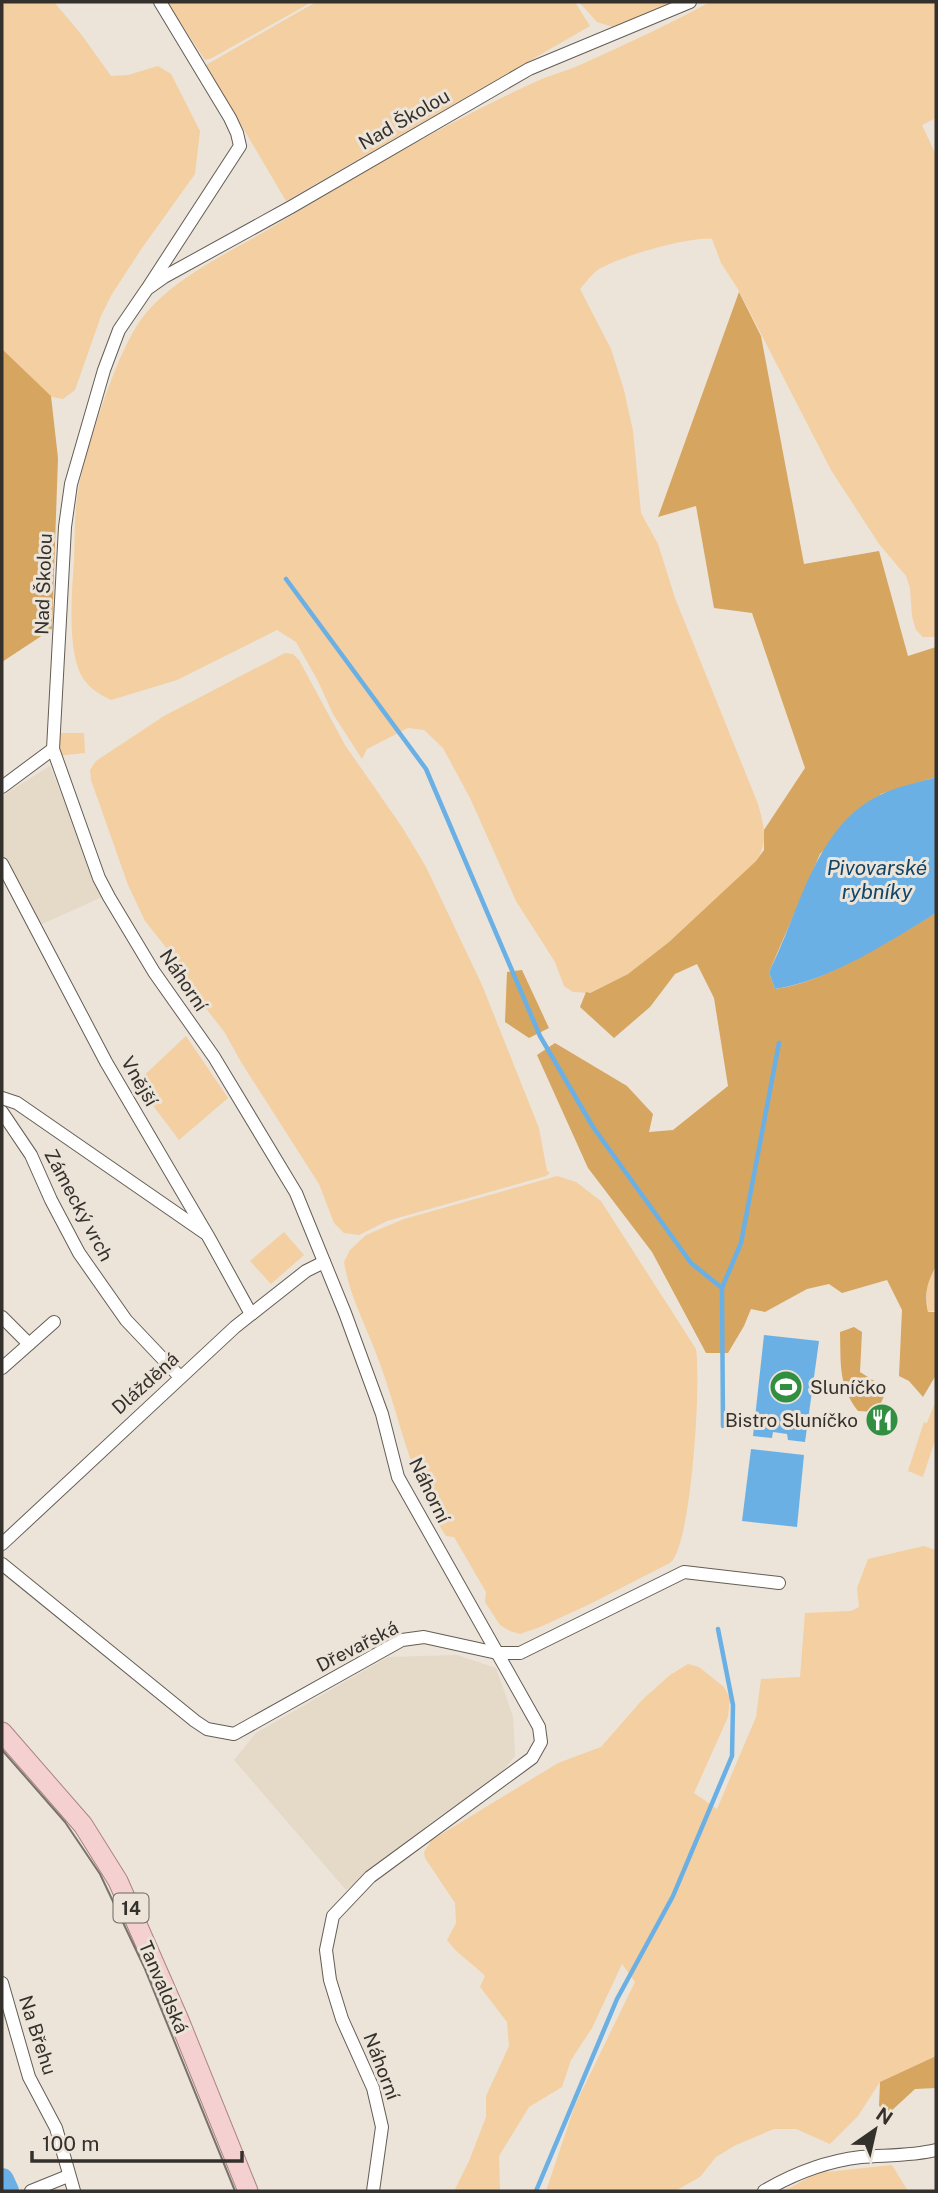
<svg xmlns="http://www.w3.org/2000/svg" width="938" height="2193" font-family="'Public Sans',sans-serif">
<style>
.built{fill:#e5d9c8}
.green{fill:#f3cfa1}
.forest{fill:#d6a560}
.water{fill:#6bb0e5}
.lines{fill:none;stroke-linecap:round;stroke-linejoin:round}
.stream{stroke:#6bb0e5;stroke-width:4.5}
.river{stroke:#6bb0e5;stroke-width:24}
.street-casing{stroke:#645d54;stroke-width:14}
.primary-casing{stroke:#ac8482;stroke-width:21}
.street{stroke:#fff;stroke-width:12}
.primary{stroke:#f4d0d0;stroke-width:19}
.tram{stroke:#78736c;stroke-width:2}
.labels{text-anchor:middle;dominant-baseline:central;stroke-width:6;stroke-linejoin:round;paint-order:stroke}
.shield{fill:#ece4d9;stroke:#6b6660;stroke-width:2}
.shield-label{font-size:18px;font-weight:bold;fill:#34302c}
.street-label{font-size:19px;fill:#34302c;stroke:#ece4d9}
.poi-label{font-size:19px;fill:#34302c;stroke:#ece4d9;text-anchor:start}
.water-label{font-size:21px;font-style:italic;fill:#114669;stroke:#ece4d9}
</style>
<rect width="100%" height="100%" fill="#ece4d9"/>
<!-- built -->
<g class="built">
<path d="M 50,766 L 102,897 L 40,925 L 2,853 L 2,796 Z"/>
<path d="M 457,1655 L 496,1668 L 513,1717 L 515,1756 L 496,1779 L 434,1820 L 346,1890 L 234,1760 L 256,1733 L 388,1657 Z"/>
</g>
<!-- green -->
<g class="green">
<path d="M 2,2 L 54,2 L 81,34 L 111,76 L 128,75 L 158,66 L 171,74 L 200,131 L 195,174 L 142,248 L 112,294 L 101,316 L 75,390 L 63,399 L 52,397 L 2,349 Z"/>
<path d="M 167,2 L 312,2 L 212,58 L 205,60 Z"/>
<path d="M 316,2 L 575,2 L 590,26 L 286,201 L 206,65 Z"/>
<path d="M 579,2 L 671,2 L 616,28 L 597,22 Z"/>
<path d="M 710,2 L 936,2 L 936,118 L 922,125 L 936,155 L 936,637 L 923,637 L 916,630 L 912,616 L 910,588 L 906,576 L 879,544 L 831,470 L 738,289 L 721,263 L 712,239 C 686,237 622,256 599,269 C 592,274 586,282 580,289 L 611,349 L 624,390 L 633,431 L 641,513 L 658,544 L 675,598 L 758,804 C 764,825 769,842 756,861 L 669,942 L 628,974 L 589,993 L 573,992 L 564,986 L 555,962 L 516,901 L 470,798 L 443,748 L 424,730 L 408,728 L 367,749 L 362,759 L 333,714 L 318,681 L 296,642 L 277,630 L 177,680 L 111,700 C 101,695 92,690 85,681 C 66,657 72,591 74,561 C 75,537 74,510 79,486 C 88,444 117,350 143,317 C 172,279 228,253 269,229 C 355,177 444,124 535,82 C 550,75 566,71 580,65 C 624,45 668,25 710,2 Z"/>
<path d="M 285,653 L 293,654 L 299,660 L 345,745 L 402,827 L 426,867 L 482,985 L 539,1128 L 547,1171 L 550,1173 L 546,1176 L 387,1221 L 359,1235 L 344,1233 L 334,1223 L 319,1184 L 241,1062 L 225,1033 L 198,998 L 176,960 L 145,921 L 128,885 L 91,780 L 90,770 L 96,761 L 164,716 Z"/>
<path d="M 58,733 L 84,733 L 85,753 L 56,756 Z"/>
<path d="M 186,1036 L 228,1098 L 179,1140 L 136,1083 Z"/>
<path d="M 557,1176 L 576,1182 L 601,1201 L 696,1349 C 701,1385 692,1532 673,1560 C 671,1563 667,1564 664,1566 L 590,1604 L 540,1627 L 520,1634 L 510,1631 L 500,1625 L 485,1602 L 486,1592 L 454,1537 L 446,1536 C 413,1488 400,1418 380,1364 C 368,1329 350,1299 344,1262 L 350,1250 L 366,1235 L 404,1219 Z"/>
<path d="M 284,1232 L 304,1255 L 271,1284 L 250,1261 Z"/>
<path d="M 936,1266 L 936,1310 L 928,1312 L 926,1286 Z"/>
<path d="M 936,1400 L 936,1437 L 923,1477 L 908,1471 L 924,1422 L 927,1423 Z"/>
<path d="M 924,1546 L 936,1550 L 936,2056 L 880,2082 L 858,2116 L 830,2144 L 796,2129 L 774,2129 L 736,2145 L 716,2157 L 700,2177 L 675,2191 L 546,2191 L 575,2105 L 635,1982 L 622,1964 L 592,2028 L 571,2060 L 562,2087 L 529,2107 L 499,2156 L 500,2191 L 454,2191 L 469,2161 L 486,2117 L 486,2096 L 509,2046 L 507,2022 L 480,1987 L 485,1976 C 472,1963 458,1955 447,1940 L 456,1923 L 455,1903 L 425,1858 L 424,1852 L 432,1840 L 558,1763 L 601,1747 L 642,1700 L 670,1675 L 688,1664 L 699,1667 L 724,1687 L 730,1698 L 728,1717 L 694,1793 L 717,1809 L 756,1717 L 761,1679 L 800,1677 L 805,1613 L 851,1611 L 859,1607 L 857,1588 L 868,1559 Z"/>
<path d="M 892,2165 L 908,2191 L 784,2191 L 817,2173 Z"/>
</g>
<!-- forest -->
<g class="forest">
<path d="M 739,292 L 761,336 L 804,564 L 879,551 L 908,656 L 936,647 L 936,777 L 881,794 L 820,854 L 769,972 L 775,989 C 823,984 894,938 936,913 L 936,1266 C 927,1283 924,1293 928,1312 L 936,1312 L 936,1375 L 923,1397 L 909,1381 L 899,1376 L 902,1310 L 887,1280 L 842,1293 L 829,1284 L 807,1289 L 765,1312 L 751,1309 L 744,1326 L 728,1353 L 706,1353 L 652,1252 L 588,1168 L 537,1055 L 555,1043 L 627,1086 L 653,1114 L 649,1132 L 673,1130 L 728,1086 L 714,998 L 697,964 L 675,974 L 650,1007 L 614,1038 L 580,1007 L 586,992 L 590,993 L 628,974 L 669,942 L 756,861 L 764,850 L 764,830 L 805,768 L 752,613 L 714,608 L 696,506 L 658,517 Z"/>
<path d="M 2,349 L 51,396 L 58,458 L 52,629 L 2,662 Z"/>
<path d="M 522,970 L 549,1028 L 529,1038 L 505,1022 L 507,972 Z"/>
<path d="M 854,1327 L 862,1332 L 860,1372 L 887,1389 L 877,1412 L 858,1411 C 838,1385 841,1364 840,1332 Z"/>
<path d="M 936,2056 L 936,2088 L 915,2089 L 889,2113 L 879,2106 L 880,2082 Z"/>
</g>
<!-- water -->
<g class="water">
<path d="M 936,777 L 936,913 C 891,941 827,982 775,989 L 769,972 C 800,912 814,827 880,795 C 897,786 918,783 936,777 Z"/>
<path d="M 764,1335 L 819,1341 L 805,1442 L 788,1440 L 787,1434 L 773,1432 L 772,1438 L 753,1436 Z"/>
<path d="M 751,1449 L 804,1455 L 797,1527 L 742,1521 Z"/>
</g>
<g class="lines">
<!-- stream -->
<g class="stream">
<path d="M 286,579 L 426,769 L 540,1036 L 593,1127 L 691,1263 L 722,1288"/>
<path d="M 723,1426 L 722,1288 L 741,1243 L 779,1043"/>
<path d="M 536,2191 L 617,1999 L 673,1896 L 732,1756 L 733,1705 L 718,1629"/>
</g>
<!-- river -->
<path class="river" d="M 2,2180 L 7,2191"/>
<defs>
<g id="street">
<path d="M 149,286 L 240,146 L 237,133 L 230,118 L 160,2"/>
<path d="M 2,787 L 53,749"/>
<path d="M 2,864 L 106,1062 L 208,1236 L 251,1314"/>
<path d="M 2,1098 L 17,1103 L 205,1233"/>
<path d="M 2,1112 L 31,1155 L 51,1200 L 79,1253 L 126,1320 L 180,1377"/>
<path d="M 2,1317 L 29,1344"/>
<path d="M 2,1368 L 54,1322"/>
<path d="M 2,1544 L 235,1327 L 306,1271 L 324,1262"/>
<path d="M 2,1564 L 195,1721 L 207,1729 L 234,1734 L 402,1640 L 424,1637 L 497,1653 L 520,1653 L 684,1572 L 779,1583"/>
<path d="M 2,1983 L 29,2077 L 56,2128 L 74,2191"/>
<path d="M 31,2191 L 68,2176"/>
<path d="M 373,2191 L 382,2127 L 373,2088 L 342,2019 L 330,1980 L 326,1950 L 333,1916 L 370,1877 L 532,1758 L 541,1742 L 539,1727 L 398,1477 L 382,1414 L 345,1313 L 296,1193 L 214,1057 L 154,972 L 109,897 L 99,878 L 53,749 L 65,527 L 71,484 L 104,370 L 119,330 L 147,289 L 164,277 L 291,207 L 529,69 L 690,2"/>
<path d="M 764,2191 C 793,2174 827,2161 861,2157 C 886,2155 912,2156 936,2150"/>
</g>
<path id="primary" d="M 2,1732 L 83,1825 L 118,1881 L 179,2020 L 248,2191"/>
</defs>
<!-- street casing -->
<use href="#street" class="street-casing"/>
<!-- primary casing -->
<use href="#primary" class="primary-casing"/>
<!-- street -->
<use href="#street" class="street"/>
<!-- primary -->
<use href="#primary" class="primary"/>
<!-- tram -->
<path class="tram" d="M 2,1750 L 65,1822 L 100,1874 L 145,1969 L 235,2191"/>
</g>
<!-- icons -->
<defs>
<symbol id="stadium-disc" viewBox="-11 -11 22 22"><circle r="9.5" fill="#328f41" stroke="#ece4d9"/><path d="M0-5a6.5 5 0 1 0 0 10a6.5 5 0 1 0 0-10ZM-3.5-1.8h7v3.6h-7Z" fill="#fff"/></symbol>
<symbol id="restaurant-disc" viewBox="-11 -11 22 22"><circle r="9.5" fill="#328f41" stroke="#ece4d9"/><path d="M-5-6h1v4h1v-4h1v4h1v-4h1v5L-1.5 .5V6h-2V.5L-5-1ZM5-6V6H3V1.5H1.5Q1.5-4 5-6Z" fill="#fff"/></symbol>
</defs>
<g fill-rule="evenodd">
<use href="#stadium-disc" x="767" y="1368" width="38" height="38"/>
<use href="#restaurant-disc" x="863" y="1401" width="38" height="38"/>
</g>
<g class="labels">
<!-- shield labels -->
<rect class="shield" x="113.5" y="1893.5" width="35" height="29" rx="5"/>
<g class="shield-label">
<text x="131" y="1908">14</text>
</g>
<!-- street labels -->
<g class="street-label">
<text transform="translate(404 119) rotate(-30)">Nad Školou</text>
<text transform="translate(43 584) rotate(-88)">Nad Školou</text>
<text transform="translate(184 980) rotate(56)">Náhorní</text>
<text transform="translate(140 1081) rotate(60)">Vnější</text>
<text transform="translate(79 1205) rotate(62)">Zámecký vrch</text>
<text transform="translate(145 1383) rotate(-42)">Dlážděná</text>
<text transform="translate(430 1490) rotate(64)">Náhorní</text>
<text transform="translate(357 1646) rotate(-27)">Dřevařská</text>
<text transform="translate(164 1987) rotate(67)">Tanvaldská</text>
<text transform="translate(38 2035) rotate(72)">Na Břehu</text>
<text transform="translate(382 2066) rotate(69)">Náhorní</text>
</g>
<!-- poi labels -->
<g class="poi-label">
<text x="810" y="1387">Sluníčko</text>
<text x="858" y="1420" text-anchor="end">Bistro Sluníčko</text>
</g>
<!-- water labels -->
<g class="water-label">
<text x="877" y="867">Pivovarské<tspan x="877" dy="24">rybníky</tspan></text>
</g>
</g>
<!-- border -->
<rect width="938" height="2193" fill="none" stroke="#34302c" stroke-width="7"/>
<!-- north arrow -->
<g transform="translate(875 2130) rotate(34)" stroke="#ece4d9" stroke-width="5" paint-order="stroke">
<path d="M0-5L12 26L0 18L-12 26Z" fill="#34302c"/>
<text y="-10" font-size="19" font-weight="bold" text-anchor="middle" fill="#34302c">N</text>
</g>
<!-- scale -->
<path d="M32 2151v10h210v-10" fill="none" stroke="#34302c" stroke-width="3.5"/>
<text x="42" y="2151" font-size="21" fill="#34302c" stroke="#ece4d9" stroke-width="5" paint-order="stroke">100 m</text>
</svg>
